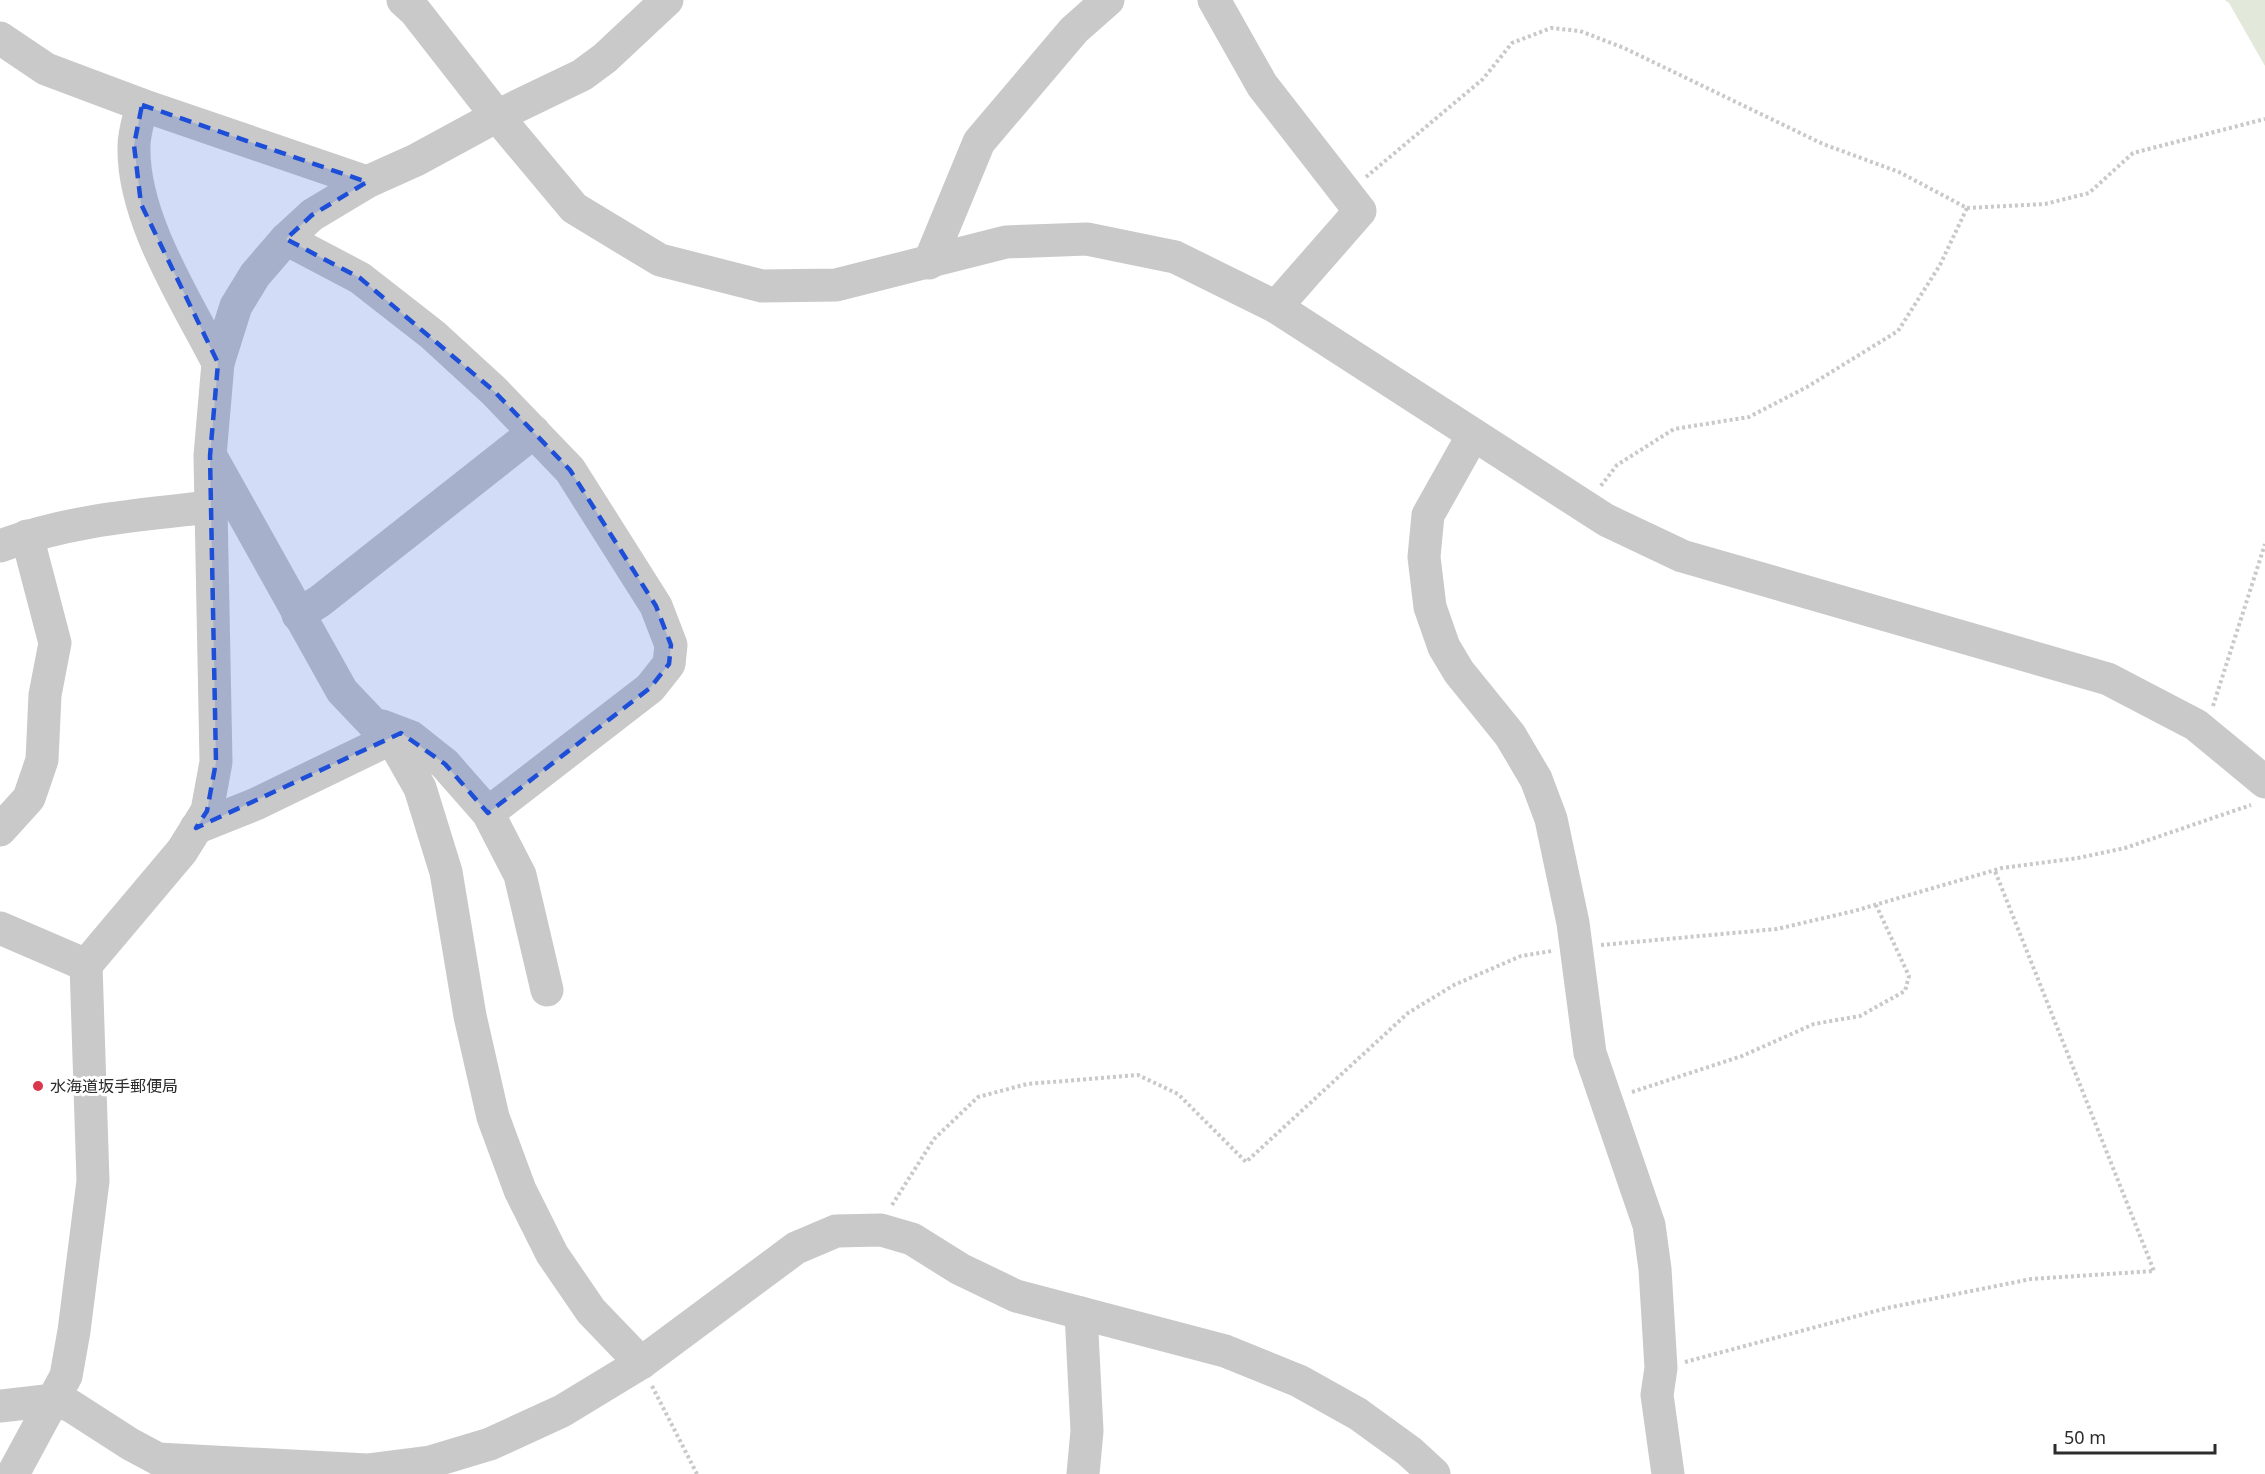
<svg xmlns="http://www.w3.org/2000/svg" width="2265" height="1474" font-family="'Noto Sans','Noto Sans JP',sans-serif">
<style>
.green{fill:#e3e9da}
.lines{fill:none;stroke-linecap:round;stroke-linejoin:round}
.path{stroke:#c9c9c9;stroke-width:4;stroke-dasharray:3 3;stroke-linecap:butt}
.minor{stroke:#c9c9c9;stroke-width:33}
.marked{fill:#1d4ed8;fill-opacity:0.2;stroke:#1d4ed8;stroke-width:4.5;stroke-dasharray:12 8;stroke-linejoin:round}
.poi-dot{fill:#da374f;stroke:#fff;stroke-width:2}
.labels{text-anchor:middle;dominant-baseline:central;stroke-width:6;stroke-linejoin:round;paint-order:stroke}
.poi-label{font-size:16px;fill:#2c2c2c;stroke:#fff;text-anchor:start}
</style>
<rect width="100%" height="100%" fill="#fff"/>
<!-- green -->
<path class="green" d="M 2225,0 L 2265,0 L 2265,66 L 2229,3 Z"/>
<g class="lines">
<!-- path -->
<g class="path">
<path d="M 1366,177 L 1483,79 L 1512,43 L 1551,28 L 1580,31 L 1624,48 L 1823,144 L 1899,172 L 1967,208 L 1940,265 L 1898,331 L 1807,387 L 1749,417 L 1674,429 L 1617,465 L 1600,487"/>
<path d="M 1967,208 L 2045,204 L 2089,193 L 2133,153 L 2265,119"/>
<path d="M 2213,706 L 2265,544"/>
<path d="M 1601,945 L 1777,929 L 1854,911 L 2002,868 L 2078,858 L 2125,848 L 2251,805"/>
<path d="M 1632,1092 L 1742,1056 L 1814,1024 L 1860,1016 L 1905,991 L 1909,976 L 1876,905"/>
<path d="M 892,1205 L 934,1139 L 978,1097 L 1027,1084 L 1138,1075 L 1178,1094 L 1246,1162 L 1408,1013 L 1454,985 L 1521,956 L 1552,951"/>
<path d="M 1685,1362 L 1887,1308 L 2031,1279 L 2154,1271 L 1995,871"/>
<path d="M 652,1386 L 697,1474"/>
</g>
<!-- minor -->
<g class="minor">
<path d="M 403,0 L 415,11 L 497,116 L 574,208 L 660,260 L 762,286 L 836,285 L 1006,242 L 1087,239 L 1175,257 L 1276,307 L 1606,520 L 1682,556 L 2108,679 L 2196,725 L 2265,782"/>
<path d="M 1214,0 L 1262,85 L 1360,211 L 1276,307"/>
<path d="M 0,38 L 46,69 L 142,105 L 367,182"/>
<path d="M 142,105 C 139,118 134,133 134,146 C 132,218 186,300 218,363"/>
<path d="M 286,239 L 360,278 L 433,335 L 494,391 L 570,470 L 656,606 L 671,645 L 669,664 L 650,688 L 488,813"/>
<path d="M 929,263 L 979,142 L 1074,30 L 1108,0"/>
<path d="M 1473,435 L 1428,515 L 1424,557 L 1430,607 L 1444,647 L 1459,672 L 1510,735 L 1536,779 L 1551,819 L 1573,923 L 1590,1053 L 1649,1225 L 1655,1269 L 1661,1368 L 1657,1395 L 1668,1474"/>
<path d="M 213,460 L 342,691 L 399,751 L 420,788 L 446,872 L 470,1016 L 493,1117 L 520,1190 L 552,1254 L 591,1311 L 641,1363"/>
<path d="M 0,546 C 68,520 139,515 210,507"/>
<path d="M 298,615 L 320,601 L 534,432"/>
<path d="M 382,726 L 411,737 L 445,764 L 488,813 L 520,875 L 547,990"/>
<path d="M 196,828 L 256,804 L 388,740"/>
<path d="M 0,830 L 29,798 L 42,760 L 45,695 L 55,643 L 27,536"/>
<path d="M 0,928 L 86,965"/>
<path d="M 1081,1313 L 1087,1431 L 1083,1474"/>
<path d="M 0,1406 L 54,1400 L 71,1406 L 130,1444 L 158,1459 L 367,1470 L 430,1462 L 490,1444 L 562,1411 L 641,1363 L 796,1248 L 836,1231 L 881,1230 L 912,1239 L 960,1269 L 1016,1296 L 1225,1351 L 1299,1381 L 1358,1414 L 1409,1451 L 1434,1474"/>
<path d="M 13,1474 L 66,1376 L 74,1331 L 93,1181 L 86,965 L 182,851 L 207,811 L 216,762 L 210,456 L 218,363 L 236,306 L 255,275 L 286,239 L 312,215 L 367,182 L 416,160 L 497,116 L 582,75 L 605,58 L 667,0"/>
</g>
</g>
<!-- marked area -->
<path class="marked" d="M 142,105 L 367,182 L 312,215 L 286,239 L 360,278 L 494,391 L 570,470 L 656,606 L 671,645 L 669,664 L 650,688 L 488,813 L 445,764 L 401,733 L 196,828 L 207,811 L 216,762 L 210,456 L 218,363 L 141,204 L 134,145 Z"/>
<!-- markers -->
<circle class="poi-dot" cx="38" cy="1086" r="6"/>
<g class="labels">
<!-- poi labels -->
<g class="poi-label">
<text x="50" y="1086">水海道坂手郵便局</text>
</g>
</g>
<!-- scale -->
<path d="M2055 1444v9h160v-9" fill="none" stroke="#2c2c2c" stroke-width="3"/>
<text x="2064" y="1444" font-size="18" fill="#2c2c2c" stroke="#ffffff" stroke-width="4.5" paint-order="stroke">50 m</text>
</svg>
